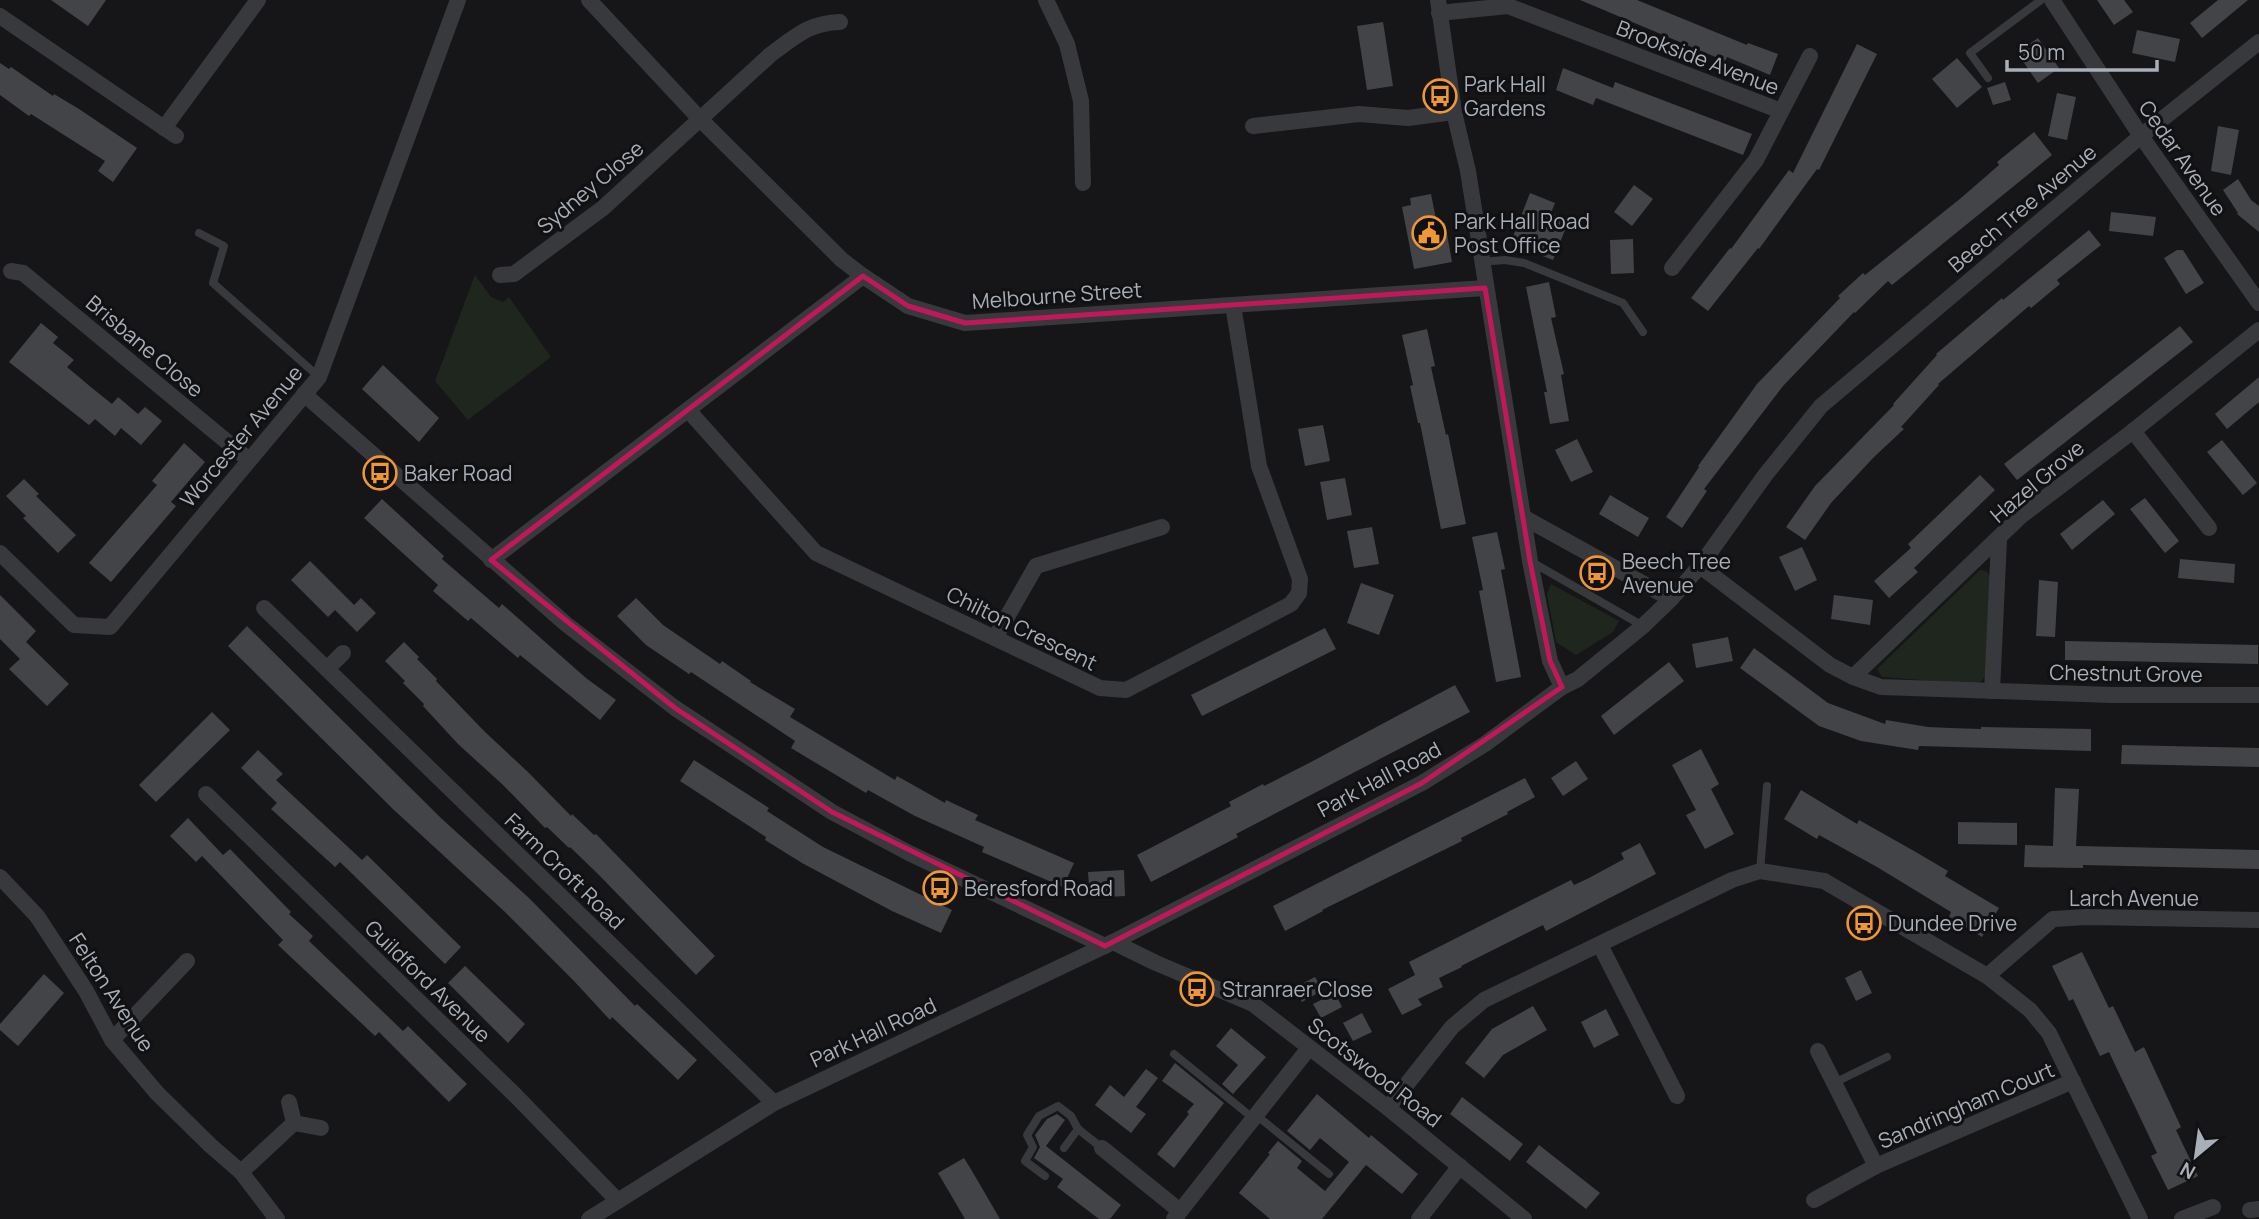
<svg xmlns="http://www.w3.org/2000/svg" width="2259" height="1219" font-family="Manrope,sans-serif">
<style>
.green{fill:#1e261e}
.building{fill:#424448}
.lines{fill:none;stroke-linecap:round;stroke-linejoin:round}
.lane{stroke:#37393d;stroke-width:8}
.street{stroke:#37393d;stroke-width:16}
.marked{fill:none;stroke:#c2185b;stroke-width:5;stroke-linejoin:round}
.labels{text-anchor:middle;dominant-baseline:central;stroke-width:6;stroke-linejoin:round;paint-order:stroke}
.street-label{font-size:21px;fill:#a8afb8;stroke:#111113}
.poi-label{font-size:21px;fill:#a8afb8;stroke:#111113;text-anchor:start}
</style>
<rect width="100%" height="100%" fill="#161618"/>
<!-- green -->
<g class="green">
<path d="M 475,275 L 491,297 L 503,302 L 509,297 L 551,357 L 468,420 L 435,381 Z"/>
<path d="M 1980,570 L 1986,571 L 1990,576 L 1987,672 L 1982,681 L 1973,684 L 1882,677 L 1877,669 Z"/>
<path d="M 1551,584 L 1619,621 L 1613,632 L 1576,655 L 1556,642 L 1547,594 Z"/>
</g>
<!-- building -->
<g class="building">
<path d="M 51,0 L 106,0 L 88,26 Z"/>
<path d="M 1580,0 L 1637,0 L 1747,45 L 1748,43 L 1778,54 L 1770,75 L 1727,57 L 1725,61 Z"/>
<path d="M 2097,0 L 2124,0 L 2133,12 L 2114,25 Z"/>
<path d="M 2218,0 L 2248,0 L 2202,38 L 2190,23 Z"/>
<path d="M 1383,22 L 1393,86 L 1367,90 L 1357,26 Z"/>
<path d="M 2137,30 L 2180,39 L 2175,62 L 2132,53 Z"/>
<path d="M 2038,38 L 2059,68 L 2038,83 L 2017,53 Z"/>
<path d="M 1857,44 L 1877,54 L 1819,170 L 1817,169 L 1759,249 L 1758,248 L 1708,311 L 1691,298 L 1730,248 L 1731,249 L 1789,170 L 1793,173 Z"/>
<path d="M 1957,58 L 1982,87 L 1957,108 L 1932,79 Z"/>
<path d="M 0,63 L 9,69 L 11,67 L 53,96 L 54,94 L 79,109 L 137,148 L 113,182 L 98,171 L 105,161 L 31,114 L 29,116 L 0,95 Z"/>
<path d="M 1563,68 L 1613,88 L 1615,82 L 1752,134 L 1743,155 L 1596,98 L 1593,105 L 1556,90 Z"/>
<path d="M 2005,82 L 2011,100 L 1993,105 L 1987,88 Z"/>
<path d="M 2057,93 L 2076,97 L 2067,140 L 2048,136 Z"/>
<path d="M 2218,126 L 2239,130 L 2231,175 L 2211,171 Z"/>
<path d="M 2034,132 L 2052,155 L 1892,285 L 1888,281 L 1855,313 L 1854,312 L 1783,386 L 1704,489 L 1707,491 L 1682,528 L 1666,517 L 1699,467 L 1698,466 L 1757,384 L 1840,298 L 1838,296 L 1863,273 L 1865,275 L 1961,198 L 1999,165 L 1997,162 Z"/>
<path d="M 2238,179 L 2251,200 L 2259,206 L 2259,232 L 2237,214 L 2238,213 L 2223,190 Z"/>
<path d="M 1634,185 L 1653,199 L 1632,226 L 1614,212 Z"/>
<path d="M 1530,193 L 1555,203 L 1551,213 L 1569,220 L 1553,260 L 1522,248 L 1524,244 L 1512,239 Z"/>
<path d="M 1431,194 L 1437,224 L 1445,223 L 1452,262 L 1414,269 L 1402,207 L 1411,205 L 1410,198 Z"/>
<path d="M 2111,212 L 2156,217 L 2153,236 L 2109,231 Z"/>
<path d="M 2089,230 L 2101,245 L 2057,280 L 2060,284 L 2031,308 L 2029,306 L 1938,384 L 1939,385 L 1901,427 L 1904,429 L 1874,457 L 1831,503 L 1805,540 L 1786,527 L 1815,486 L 1894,405 L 1893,404 L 1937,355 L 1936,354 L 2002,298 L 2003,300 Z"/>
<path d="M 1633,239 L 1634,273 L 1611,274 L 1610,240 Z"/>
<path d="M 2177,250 L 2183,250 L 2204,283 L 2186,294 L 2164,258 Z"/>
<path d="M 1549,282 L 1556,317 L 1551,318 L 1564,374 L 1561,375 L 1569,421 L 1550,424 L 1544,392 L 1547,392 L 1526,287 Z"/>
<path d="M 41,323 L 58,337 L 53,343 L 74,360 L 67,367 L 92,388 L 112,404 L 118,397 L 138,414 L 145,407 L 162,421 L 141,445 L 121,428 L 115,436 L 95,419 L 89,425 L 9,362 Z"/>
<path d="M 2180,326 L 2193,342 L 2017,480 L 2004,464 Z"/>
<path d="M 1427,329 L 1435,366 L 1431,367 L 1446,435 L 1448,434 L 1466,524 L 1441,529 L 1420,423 L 1418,423 L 1410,386 L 1413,385 L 1402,335 Z"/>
<path d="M 383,365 L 439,418 L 419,442 L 362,389 Z"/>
<path d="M 2259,377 L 2259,402 L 2227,429 L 2215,414 Z"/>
<path d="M 1323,425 L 1330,461 L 1305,466 L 1298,429 Z"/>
<path d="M 1577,439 L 1593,472 L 1571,482 L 1555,450 Z"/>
<path d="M 2222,440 L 2257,483 L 2243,495 L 2207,452 Z"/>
<path d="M 184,443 L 205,462 L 171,502 L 176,506 L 111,582 L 89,563 L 157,485 L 152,481 Z"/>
<path d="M 1980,475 L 1995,490 L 1914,568 L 1918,572 L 1889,598 L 1874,581 L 1911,548 L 1908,544 Z"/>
<path d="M 1345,478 L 1352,515 L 1327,520 L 1320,482 Z"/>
<path d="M 24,479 L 39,494 L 36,496 L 76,535 L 58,553 L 23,518 L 26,516 L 6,496 Z"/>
<path d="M 1610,495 L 1649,518 L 1638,537 L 1599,514 Z"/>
<path d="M 2145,498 L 2179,541 L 2165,553 L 2130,509 Z"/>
<path d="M 382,499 L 444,556 L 442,559 L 478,590 L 499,608 L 502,604 L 586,678 L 616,700 L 600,720 L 520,655 L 518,658 L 471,618 L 468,621 L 433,591 L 438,585 L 364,518 Z"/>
<path d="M 2103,500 L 2115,514 L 2072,550 L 2060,534 Z"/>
<path d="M 1372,527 L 1379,564 L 1354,568 L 1347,531 Z"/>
<path d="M 1497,532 L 1505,569 L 1501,570 L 1521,677 L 1496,682 L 1479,591 L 1483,590 L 1472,537 Z"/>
<path d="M 1802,547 L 1817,580 L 1795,591 L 1779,557 Z"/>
<path d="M 2180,559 L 2235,564 L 2234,583 L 2178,578 Z"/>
<path d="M 310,561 L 354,605 L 361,598 L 376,613 L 357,632 L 335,610 L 328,617 L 291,580 Z"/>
<path d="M 2039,580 L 2058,582 L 2055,637 L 2036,636 Z"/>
<path d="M 1361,583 L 1394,595 L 1379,635 L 1347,623 Z"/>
<path d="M 0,595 L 36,631 L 26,642 L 69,684 L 47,706 L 9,669 L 20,659 L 0,639 Z"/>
<path d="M 1834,595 L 1873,600 L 1870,625 L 1831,619 Z"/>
<path d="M 636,598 L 663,625 L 720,664 L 722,661 L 751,681 L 750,682 L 795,709 L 790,717 L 895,780 L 897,776 L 945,803 L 946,800 L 978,815 L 975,820 L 1074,863 L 1063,887 L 982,852 L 984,847 L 915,816 L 868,790 L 866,793 L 791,748 L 795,741 L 691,672 L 689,674 L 646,645 L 617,616 Z"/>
<path d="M 247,626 L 442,819 L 529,898 L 635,1006 L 637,1004 L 697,1060 L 678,1080 L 612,1017 L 610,1020 L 574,981 L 505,912 L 394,810 L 228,646 Z"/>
<path d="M 1325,628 L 1336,649 L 1202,716 L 1191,695 Z"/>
<path d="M 1728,637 L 1733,661 L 1696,668 L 1692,644 Z"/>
<path d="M 2065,641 L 2258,645 L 2258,664 L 2065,660 Z"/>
<path d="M 404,642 L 419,657 L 417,659 L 437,679 L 436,681 L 484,731 L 529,773 L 571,816 L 572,814 L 594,835 L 596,834 L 715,956 L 696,975 L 598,874 L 570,847 L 569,848 L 547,827 L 545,828 L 503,785 L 458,744 L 423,706 L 424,704 L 403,683 L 405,681 L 385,661 Z"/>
<path d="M 1754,648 L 1828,703 L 1885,724 L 1886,720 L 1928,727 L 1950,728 L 1981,729 L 1981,727 L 2091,729 L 2091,751 L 1919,746 L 1918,750 L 1861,741 L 1819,726 L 1740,668 Z"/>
<path d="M 1669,662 L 1684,681 L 1614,735 L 1601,716 Z"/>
<path d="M 1455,685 L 1470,712 L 1236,834 L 1238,837 L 1151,882 L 1137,855 L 1231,806 L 1229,802 L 1263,784 L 1264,786 L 1311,762 Z"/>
<path d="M 212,712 L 230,730 L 156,802 L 139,785 Z"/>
<path d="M 2122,745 L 2259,748 L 2259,767 L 2121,764 Z"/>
<path d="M 1701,749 L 1719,784 L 1711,789 L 1734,834 L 1705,849 L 1686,815 L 1696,810 L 1672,765 Z"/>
<path d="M 258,750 L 283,774 L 276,780 L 362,860 L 367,855 L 461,947 L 445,964 L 340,862 L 335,867 L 271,809 L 277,803 L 241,768 Z"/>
<path d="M 694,760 L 769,808 L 767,811 L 823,847 L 952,910 L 941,933 L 892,911 L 802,863 L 765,840 L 766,837 L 680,781 Z"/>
<path d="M 1576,761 L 1588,779 L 1563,796 L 1551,778 Z"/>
<path d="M 1525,778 L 1535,797 L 1507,812 L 1508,814 L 1461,838 L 1462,841 L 1322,910 L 1323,911 L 1285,931 L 1273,906 Z"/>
<path d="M 2055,788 L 2079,789 L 2076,846 L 2259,850 L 2259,869 L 2083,865 L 2083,868 L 2024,867 L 2025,845 L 2053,846 Z"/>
<path d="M 1801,790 L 1857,824 L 1859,820 L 1914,851 L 1948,871 L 1945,876 L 1999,908 L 1982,937 L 1949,917 L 1951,912 L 1877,867 L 1819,835 L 1817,839 L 1784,819 Z"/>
<path d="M 188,818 L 223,855 L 230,849 L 291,912 L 289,914 L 313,936 L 309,941 L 403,1031 L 408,1026 L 467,1084 L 449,1102 L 379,1032 L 375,1036 L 278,945 L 283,940 L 202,856 L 196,862 L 170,836 Z"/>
<path d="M 1958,822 L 2017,823 L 2017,845 L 1958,844 Z"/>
<path d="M 1640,843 L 1656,874 L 1546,931 L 1543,925 L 1461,966 L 1462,967 L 1439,978 L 1443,987 L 1418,999 L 1422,1005 L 1402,1015 L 1388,989 L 1415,975 L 1409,962 L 1571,880 L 1574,885 L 1589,878 L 1624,859 L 1621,853 Z"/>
<path d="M 1124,870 L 1125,896 L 1090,898 L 1088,872 Z"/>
<path d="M 2082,952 L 2109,1008 L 2113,1006 L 2135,1052 L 2144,1047 L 2181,1127 L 2176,1130 L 2198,1176 L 2168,1190 L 2151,1156 L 2157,1153 L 2109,1052 L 2100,1056 L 2073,999 L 2069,1001 L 2052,966 Z"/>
<path d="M 465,966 L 525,1024 L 508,1043 L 448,983 Z"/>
<path d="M 1861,970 L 1872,993 L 1856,1001 L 1845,978 Z"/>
<path d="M 44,974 L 64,993 L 18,1046 L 0,1030 L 0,1024 Z"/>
<path d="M 1315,977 L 1323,990 L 1302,1002 L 1294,988 Z"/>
<path d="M 1335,993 L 1342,1007 L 1321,1018 L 1313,1004 Z"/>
<path d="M 1533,1006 L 1547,1030 L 1503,1055 L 1484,1078 L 1465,1063 L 1492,1029 Z"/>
<path d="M 1606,1009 L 1619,1035 L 1594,1048 L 1581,1022 Z"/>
<path d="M 1362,1013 L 1372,1032 L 1353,1041 L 1343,1023 Z"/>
<path d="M 1231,1028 L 1266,1057 L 1233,1094 L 1222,1084 L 1238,1065 L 1216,1046 Z"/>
<path d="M 1175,1063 L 1224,1103 L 1174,1168 L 1157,1154 L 1189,1114 L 1187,1112 L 1194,1104 L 1162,1081 Z"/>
<path d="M 1146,1069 L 1158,1078 L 1136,1107 L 1146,1114 L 1131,1133 L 1095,1105 L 1110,1085 L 1124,1097 Z"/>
<path d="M 1317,1094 L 1369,1138 L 1371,1135 L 1418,1174 L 1402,1194 L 1366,1165 L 1322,1219 L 1270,1219 L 1239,1193 L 1270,1154 L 1268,1153 L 1278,1141 L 1302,1161 L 1297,1168 L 1325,1191 L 1349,1162 L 1320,1138 L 1310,1150 L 1287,1131 Z"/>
<path d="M 1462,1097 L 1523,1144 L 1510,1161 L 1450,1114 Z"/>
<path d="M 1057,1114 L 1065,1120 L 1046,1146 L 1121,1205 L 1110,1219 L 1099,1219 L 1057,1187 L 1063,1179 L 1034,1158 L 1040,1147 L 1035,1135 L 1047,1119 Z"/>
<path d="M 1539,1145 L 1600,1193 L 1586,1209 L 1526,1162 Z"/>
<path d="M 964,1158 L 972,1171 L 1000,1219 L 965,1219 L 938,1173 Z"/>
</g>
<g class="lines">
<!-- lane -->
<g class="lane">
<path d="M 1988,78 L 1970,53 L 2041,0"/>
<path d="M 199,233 L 224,246 L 213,283 L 319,377"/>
<path d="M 1481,262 L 1505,260 L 1524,263 L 1623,303 L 1643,332"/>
<path d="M 1530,561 L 1643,626"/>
<path d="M 1760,871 L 1767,786"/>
<path d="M 1174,1054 L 1254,1119"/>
<path d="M 1834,1083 L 1887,1057"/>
<path d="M 1256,1115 L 1329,1174"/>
<path d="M 1064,1148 L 1078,1129 L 1102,1148"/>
<path d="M 1045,1176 L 1025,1161 L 1033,1147 L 1027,1135 L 1039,1116 L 1058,1106 L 1071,1116 L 1078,1129"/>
</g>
<!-- street -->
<g class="street">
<path d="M 589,0 L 700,119 L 842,260 L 863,276 L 908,306 L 965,323 L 1485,288"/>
<path d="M 1046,0 L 1067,44 L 1081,101 L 1083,183"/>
<path d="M 1438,0 L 1454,112 L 1468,171 L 1530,561 L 1550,661 L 1562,687"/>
<path d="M 2052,0 L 2141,136 L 2259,303"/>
<path d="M 1439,13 L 1508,6 L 1781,111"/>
<path d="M 0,16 L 176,136"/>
<path d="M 1253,126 L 1359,114 L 1408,118 L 1454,112"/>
<path d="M 164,128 L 258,0"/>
<path d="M 1672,268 L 1756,160 L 1810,56"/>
<path d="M 11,271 L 23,273 L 249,460"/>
<path d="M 500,275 L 514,274 L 603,208 L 770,55 C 795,37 808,23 840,22"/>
<path d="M 304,394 L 566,624 L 675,708 L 832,812 L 909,853 L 1105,946"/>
<path d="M 688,410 L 816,553 L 1100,688 L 1126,690 L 1291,604 L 1299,593 L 1300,579 L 1259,466 L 1233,305"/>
<path d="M 2133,431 L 2209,528"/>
<path d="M 1523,517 L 1671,599"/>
<path d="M 0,553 L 74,625 L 110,627 L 319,377 L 458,0"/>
<path d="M 491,560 L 863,276"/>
<path d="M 1700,566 L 1830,665 L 1853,677 L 1881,687 L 2112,695 L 2259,695"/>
<path d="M 264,608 L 774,1103"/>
<path d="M 995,638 L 1036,566 L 1162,527"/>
<path d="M 327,669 L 343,653"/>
<path d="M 1853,677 L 2021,516 L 2133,431 L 2259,330"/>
<path d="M 1992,691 L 1999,540"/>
<path d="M 206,794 L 515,1095 L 618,1201"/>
<path d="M 0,877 L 37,916 L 86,991 L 112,1040 L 157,1093 L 210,1145 L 241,1172 L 277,1219"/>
<path d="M 1113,942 L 1156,963 L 1253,1004 L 1388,1108 L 1524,1219"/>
<path d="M 1600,945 L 1677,1096"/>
<path d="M 1987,976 L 2053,919 L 2087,917 L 2259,920"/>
<path d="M 112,1040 L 187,961"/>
<path d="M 1818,1051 L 1876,1166"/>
<path d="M 289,1102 L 294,1123 L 321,1128"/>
<path d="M 1388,1108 L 1452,1027 L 1484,1000 L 1732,880 L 1760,871 L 1824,881 L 1987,976 L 2030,1010 L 2049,1033 L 2140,1219"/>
<path d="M 1102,1148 L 1180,1211"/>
<path d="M 241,1172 L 294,1123"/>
<path d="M 1814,1200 L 1876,1166 L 2073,1081"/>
<path d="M 2250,1210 L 2259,1209"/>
<path d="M 589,1219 L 774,1103 L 1113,942 L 1422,783 L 1485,744 L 1562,687 L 1578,679 L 1643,626 L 1671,599 L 1700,566 L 1766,474 L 1821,406 L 2141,136 L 2259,42"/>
<path d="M 1174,1219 L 1309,1048"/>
<path d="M 1419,1219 L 1460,1166"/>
<path d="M 2182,1219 L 2213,1207"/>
</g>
</g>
<!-- marked area -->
<path class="marked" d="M 863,276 L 908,306 L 965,323 L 1485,288 L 1530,561 L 1550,661 L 1562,687 L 1422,783 L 1105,946 L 832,812 L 675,708 L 491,560 Z"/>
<!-- icons -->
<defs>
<symbol id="bus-ring" viewBox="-11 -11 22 22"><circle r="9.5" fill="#111113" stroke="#ef9637" stroke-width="1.5"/><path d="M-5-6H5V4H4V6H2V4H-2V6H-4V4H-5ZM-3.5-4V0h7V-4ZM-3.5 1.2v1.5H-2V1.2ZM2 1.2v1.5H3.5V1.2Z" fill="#ef9637"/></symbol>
<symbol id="civic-ring" viewBox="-11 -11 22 22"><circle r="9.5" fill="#111113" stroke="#ef9637" stroke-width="1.5"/><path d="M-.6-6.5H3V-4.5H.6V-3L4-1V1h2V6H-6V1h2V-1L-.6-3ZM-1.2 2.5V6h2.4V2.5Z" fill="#ef9637"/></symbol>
</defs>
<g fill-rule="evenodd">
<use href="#bus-ring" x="1421" y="77" width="38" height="38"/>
<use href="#civic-ring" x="1410" y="214" width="38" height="38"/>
<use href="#bus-ring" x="361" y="454" width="38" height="38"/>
<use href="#bus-ring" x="1578" y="554" width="38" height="38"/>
<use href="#bus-ring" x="921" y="869" width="38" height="38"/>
<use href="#bus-ring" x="1845" y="904" width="38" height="38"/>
<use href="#bus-ring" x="1178" y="970" width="38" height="38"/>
</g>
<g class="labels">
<!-- street labels -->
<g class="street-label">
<text transform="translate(1698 57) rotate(21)">Brookside Avenue</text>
<text transform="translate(2183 158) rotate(55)">Cedar Avenue</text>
<text transform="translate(590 187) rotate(-40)">Sydney Close</text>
<text transform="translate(2022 208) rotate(-40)">Beech Tree Avenue</text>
<text transform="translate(1057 295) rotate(-4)">Melbourne Street</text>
<text transform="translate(145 346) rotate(40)">Brisbane Close</text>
<text transform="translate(241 436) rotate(-50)">Worcester Avenue</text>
<text transform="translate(2037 481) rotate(-40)">Hazel Grove</text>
<text transform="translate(1022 628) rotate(26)">Chilton Crescent</text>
<text transform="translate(2126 673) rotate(1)">Chestnut Grove</text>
<text transform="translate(1379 779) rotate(-28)">Park Hall Road</text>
<text transform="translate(565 871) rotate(44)">Farm Croft Road</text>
<text x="2134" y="898">Larch Avenue</text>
<text transform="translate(428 981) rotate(44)">Guildford Avenue</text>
<text transform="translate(112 992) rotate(57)">Felton Avenue</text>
<text transform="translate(873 1032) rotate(-25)">Park Hall Road</text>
<text transform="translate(1375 1072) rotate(38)">Scotswood Road</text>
<text transform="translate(1966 1105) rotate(-23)">Sandringham Court</text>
</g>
<!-- poi labels -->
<g class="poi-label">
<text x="1464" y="84">Park Hall<tspan x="1464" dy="24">Gardens</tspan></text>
<text x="1454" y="221">Park Hall Road<tspan x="1454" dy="24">Post Office</tspan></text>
<text x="404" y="473">Baker Road</text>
<text x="1622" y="561">Beech Tree<tspan x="1622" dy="24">Avenue</tspan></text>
<text x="964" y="888">Beresford Road</text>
<text x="1888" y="923">Dundee Drive</text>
<text x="1222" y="989">Stranraer Close</text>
</g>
</g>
<!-- north arrow -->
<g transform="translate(2196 1156) rotate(209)" stroke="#111113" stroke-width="5" paint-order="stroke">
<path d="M0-5L12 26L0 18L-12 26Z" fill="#a8afb8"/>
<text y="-10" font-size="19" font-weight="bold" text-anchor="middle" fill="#a8afb8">N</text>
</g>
<!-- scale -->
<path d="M2007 60v10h150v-10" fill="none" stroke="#a8afb8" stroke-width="3.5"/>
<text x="2018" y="60" font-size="21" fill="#a8afb8" stroke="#111113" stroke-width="5" paint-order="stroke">50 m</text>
</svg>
